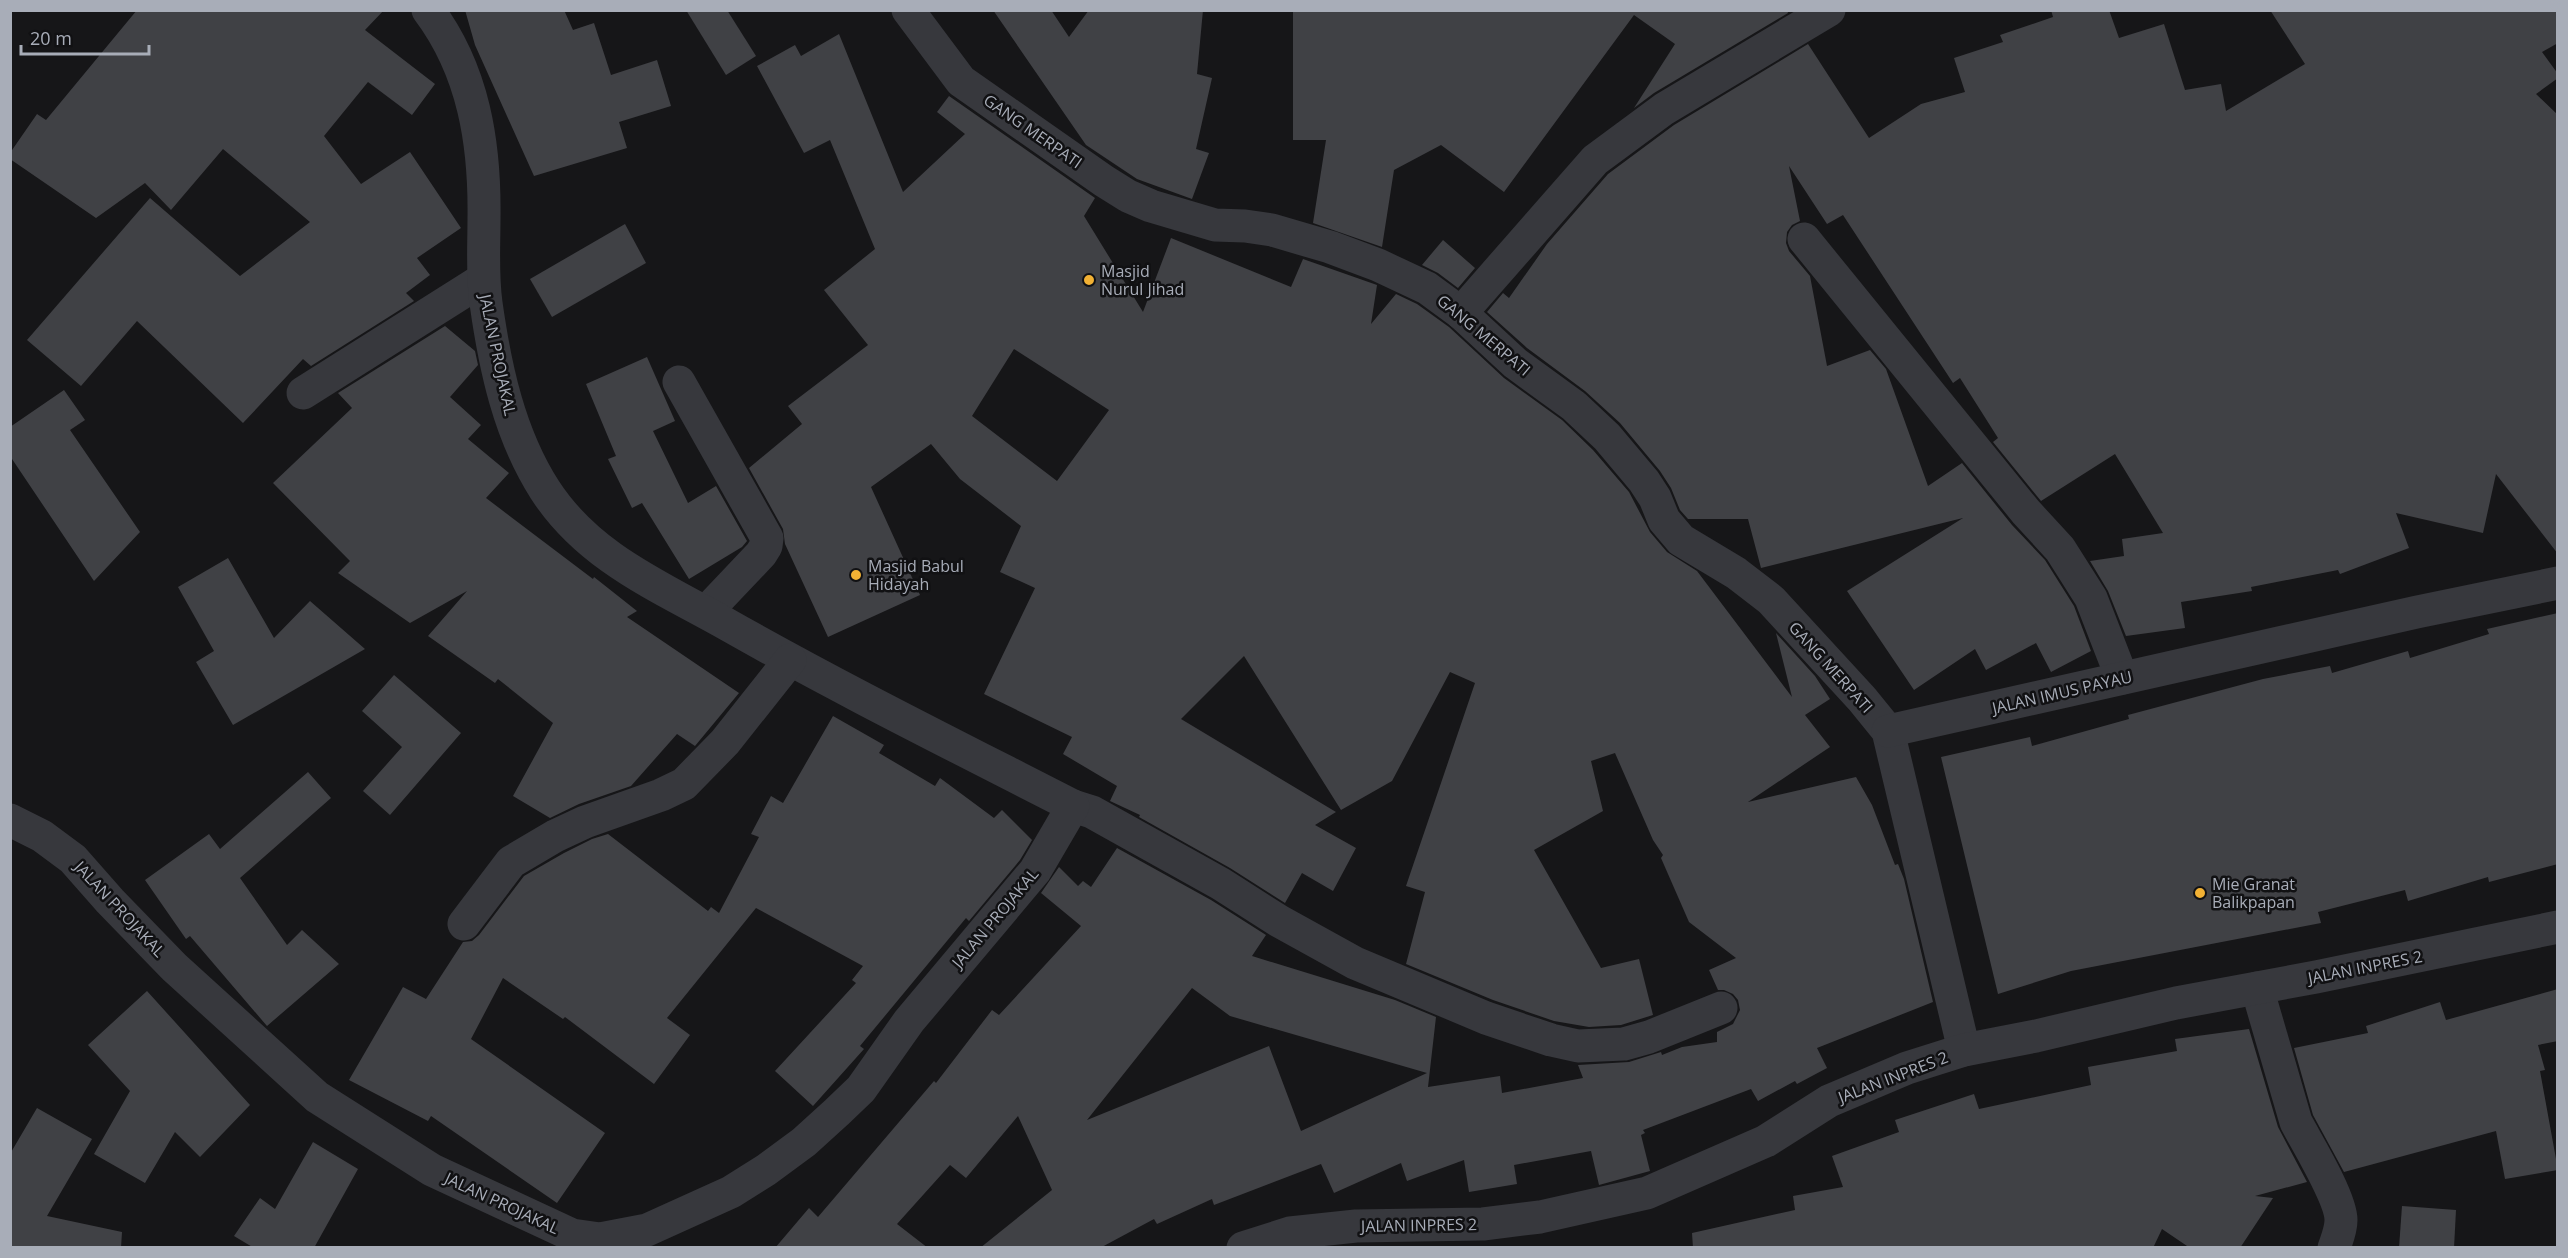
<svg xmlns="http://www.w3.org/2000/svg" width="2568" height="1258" font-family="'Open Sans',sans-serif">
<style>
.building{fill:#404145;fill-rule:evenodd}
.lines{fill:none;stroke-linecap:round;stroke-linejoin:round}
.minor{stroke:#37383d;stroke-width:33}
.poi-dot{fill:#f2b134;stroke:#111113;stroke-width:2}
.labels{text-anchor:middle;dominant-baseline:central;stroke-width:5;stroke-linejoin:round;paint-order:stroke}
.street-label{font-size:16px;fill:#a8adb8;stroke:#111113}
.poi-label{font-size:16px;fill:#a8adb8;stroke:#111113;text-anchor:start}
</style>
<rect width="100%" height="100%" fill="#161618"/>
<!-- building -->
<g class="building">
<path d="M 137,10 L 384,10 L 365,30 L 435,84 L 412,115 L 368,82 L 324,136 L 361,184 L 410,152 L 461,228 L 417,258 L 430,275 L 406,293 L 414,301 L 311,366 L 303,359 L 243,423 L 137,321 L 81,386 L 27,340 L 150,198 L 240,276 L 310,222 L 223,149 L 171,210 L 145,183 L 96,218 L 10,159 L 10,153 L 37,114 L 46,120 Z"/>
<path d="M 465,10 L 564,10 L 573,30 L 594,23 L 611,75 L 657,60 L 671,106 L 619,122 L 627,148 L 534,176 L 475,45 Z"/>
<path d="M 686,10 L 727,10 L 756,56 L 726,75 Z"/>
<path d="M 993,10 L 1051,10 L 1069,37 L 1089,10 L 1203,10 L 1197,74 L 1212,78 L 1196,149 L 1209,153 L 1192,199 L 1137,179 L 1086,145 Z"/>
<path d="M 1293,10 L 1787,10 L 1788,13 L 1654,93 L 1634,108 L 1675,44 L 1634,15 L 1504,192 L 1441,145 L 1394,170 L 1382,247 L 1313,223 L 1326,140 L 1293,140 Z"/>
<path d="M 2051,10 L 2109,10 L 2119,38 L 2164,24 L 2185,90 L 2221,84 L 2226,111 L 2305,64 L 2270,10 L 2558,10 L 2558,43 L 2542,52 L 2558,74 L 2558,78 L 2536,94 L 2558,115 L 2558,554 L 2496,474 L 2483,533 L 2396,513 L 2409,548 L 2340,574 L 2338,570 L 2251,587 L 2252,591 L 2181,602 L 2185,628 L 2126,636 L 2108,591 L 2090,561 L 2124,556 L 2122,539 L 2163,533 L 2115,454 L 2041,501 L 1993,442 L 1998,438 L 1960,378 L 1953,383 L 1843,215 L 1827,224 L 1789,166 L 1800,221 L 1792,225 L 1787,232 L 1786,243 L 1789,251 L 1810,276 L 1827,366 L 1870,350 L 1886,369 L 1928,486 L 1962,463 L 2012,525 L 2045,560 L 2074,606 L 2091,651 L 2051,672 L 2036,643 L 1986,670 L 1975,649 L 1914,690 L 1847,591 L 1963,518 L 1761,568 L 1748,519 L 1688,519 L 1680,510 L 1671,488 L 1660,471 L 1620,423 L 1585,391 L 1527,348 L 1487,312 L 1503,293 L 1509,298 L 1547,244 L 1608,174 L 1674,125 L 1808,44 L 1869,138 L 1921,104 L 1965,92 L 1954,58 L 2003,42 L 2000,35 L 2053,17 Z"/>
<path d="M 839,34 L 903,192 L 965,134 L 937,112 L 949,96 L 1095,198 L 1084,216 L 1143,312 L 1171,238 L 1291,287 L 1303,259 L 1377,285 L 1371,324 L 1396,294 L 1417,304 L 1449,327 L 1504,378 L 1562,420 L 1593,450 L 1629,492 L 1650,532 L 1667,552 L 1697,571 L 1792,697 L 1776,633 L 1815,676 L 1830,699 L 1805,715 L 1830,747 L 1748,802 L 1856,777 L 1872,805 L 1895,865 L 1898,864 L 1904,879 L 1933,1002 L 1817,1048 L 1827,1068 L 1797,1084 L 1795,1081 L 1758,1101 L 1751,1089 L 1643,1130 L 1645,1133 L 1641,1135 L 1650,1171 L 1599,1185 L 1591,1151 L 1514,1165 L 1517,1184 L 1469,1192 L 1464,1160 L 1407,1181 L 1401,1163 L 1334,1193 L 1321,1164 L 1214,1205 L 1212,1199 L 1157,1224 L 1154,1219 L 1100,1248 L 980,1248 L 1052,1190 L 1018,1116 L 966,1178 L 950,1165 L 897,1224 L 928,1248 L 775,1248 L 809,1208 L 818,1217 L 934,1081 L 936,1083 L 992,1010 L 999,1015 L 1081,926 L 1041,893 L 1059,867 L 1078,886 L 1083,881 L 1091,887 L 1117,848 L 1211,900 L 1266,935 L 1252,956 L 1395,1000 L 1436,1017 L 1428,1087 L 1500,1076 L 1502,1093 L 1583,1078 L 1578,1065 L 1629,1062 L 1661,1052 L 1662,1055 L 1682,1047 L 1717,1042 L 1717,1032 L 1733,1024 L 1740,1010 L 1738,1000 L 1733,994 L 1724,990 L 1718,990 L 1709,970 L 1736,958 L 1689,922 L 1661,858 L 1663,855 L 1653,840 L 1615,753 L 1591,761 L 1603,811 L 1534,850 L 1601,968 L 1639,959 L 1653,1015 L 1621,1025 L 1589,1027 L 1554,1021 L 1493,1000 L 1406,964 L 1425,892 L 1406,886 L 1475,683 L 1450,672 L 1392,781 L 1341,810 L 1244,656 L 1181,719 L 1336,812 L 1315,825 L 1356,848 L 1333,891 L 1302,873 L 1285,903 L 1230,868 L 1139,817 L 1140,815 L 1110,801 L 1117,786 L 1063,754 L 1072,737 L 984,694 L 1035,588 L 1000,572 L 1021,526 L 960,479 L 931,444 L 871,487 L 920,595 L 828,637 L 785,544 L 783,529 L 749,468 L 802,424 L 788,406 L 868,345 L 824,290 L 875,249 L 830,140 L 804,153 L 757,66 L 795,45 L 801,56 ZM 1014,349 L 1109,410 L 1057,481 L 972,416 ZM 1192,988 L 1230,1016 L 1427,1073 L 1301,1131 L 1269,1046 L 1087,1120 Z"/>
<path d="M 625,224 L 646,263 L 552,317 L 530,279 Z"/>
<path d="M 1443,240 L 1475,268 L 1458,288 L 1438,273 L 1422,265 Z"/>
<path d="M 445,326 L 475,351 L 478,365 L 450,397 L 481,425 L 468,439 L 509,473 L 486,498 L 593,579 L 594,577 L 637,611 L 627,617 L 739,693 L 695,746 L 677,734 L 631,786 L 579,804 L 550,818 L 513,796 L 553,723 L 498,679 L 495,683 L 428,636 L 467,591 L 410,623 L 338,573 L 350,561 L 273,483 L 352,408 L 338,393 Z"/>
<path d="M 647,357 L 675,421 L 653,431 L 688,503 L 716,486 L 747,541 L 742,547 L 689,579 L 642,503 L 632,508 L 608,459 L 616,456 L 586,384 Z"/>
<path d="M 64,390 L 85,420 L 70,430 L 140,532 L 94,581 L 10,456 L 10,427 Z"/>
<path d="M 228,558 L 274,638 L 310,601 L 365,649 L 233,725 L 196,662 L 214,651 L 178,587 Z"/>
<path d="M 2558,613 L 2558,864 L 2489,882 L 2488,877 L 2408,901 L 2405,890 L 2318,912 L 2321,923 L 2071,971 L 1998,994 L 1941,757 L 2030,737 L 2032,746 L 2129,719 L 2128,715 L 2263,679 L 2330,666 L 2332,673 L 2408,651 L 2410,658 L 2489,634 L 2487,629 Z"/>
<path d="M 394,675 L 461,733 L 390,815 L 363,791 L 402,747 L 362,711 Z"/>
<path d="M 833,716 L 884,745 L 879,753 L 935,786 L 940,778 L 994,818 L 1002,810 L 1032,840 L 1020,860 L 969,921 L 966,918 L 860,1046 L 864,1049 L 813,1106 L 775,1071 L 856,983 L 852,980 L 863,966 L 756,908 L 667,1018 L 690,1035 L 654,1084 L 565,1017 L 563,1019 L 503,978 L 471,1039 L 605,1133 L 557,1203 L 431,1116 L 428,1121 L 349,1080 L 403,987 L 426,999 L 463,942 L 472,941 L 479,935 L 524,876 L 564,853 L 592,839 L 608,834 L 708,911 L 711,907 L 719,913 L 759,837 L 751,834 L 771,796 L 783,803 Z"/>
<path d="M 308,772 L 331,798 L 240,878 L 287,945 L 302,930 L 339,964 L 267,1026 L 190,936 L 186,939 L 145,880 L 209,834 L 220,849 Z"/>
<path d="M 2558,989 L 2558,1041 L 2538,1045 L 2545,1070 L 2540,1071 L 2558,1170 L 2505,1179 L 2496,1131 L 2344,1172 L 2313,1115 L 2294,1048 L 2368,1033 L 2366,1026 L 2440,1002 L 2446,1020 Z"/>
<path d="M 147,991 L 250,1105 L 200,1157 L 175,1132 L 145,1183 L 94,1154 L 130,1091 L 88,1045 Z"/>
<path d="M 2249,1029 L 2278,1127 L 2307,1182 L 2255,1196 L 2273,1198 L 2240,1248 L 2190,1248 L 2162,1229 L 2153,1248 L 1693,1248 L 1692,1233 L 1795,1210 L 1793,1196 L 1843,1187 L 1832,1156 L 1899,1132 L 1895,1120 L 1974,1094 L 1979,1109 L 2091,1085 L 2088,1067 L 2177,1051 L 2175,1039 Z"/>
<path d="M 37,1108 L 92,1139 L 47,1216 L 122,1232 L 121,1248 L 10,1248 L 10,1154 Z"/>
<path d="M 313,1142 L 358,1169 L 314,1248 L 254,1248 L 234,1236 L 260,1198 L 275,1209 Z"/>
<path d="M 2402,1206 L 2456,1210 L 2454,1248 L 2399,1248 Z"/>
</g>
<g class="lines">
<!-- minor -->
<g class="minor">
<path d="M 908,10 L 961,81 L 1104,181 L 1128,196 L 1151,206 L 1215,225 L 1245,226 L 1272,230 L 1330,247 L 1378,265 L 1427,288 L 1461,313 L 1515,363 L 1574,406 L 1607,437 L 1644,481 L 1655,498 L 1664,520 L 1681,540 L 1736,573 L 1771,600 L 1862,699 L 1888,731 L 1964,1050"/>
<path d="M 1804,239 L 2026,512 L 2060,549 L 2091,598 L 2122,678"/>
<path d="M 1461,313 L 1595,160 L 1664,109 L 1829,10"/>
<path d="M 679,382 L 767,538 L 766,546 L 761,554 L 706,612"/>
<path d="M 303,393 L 482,280"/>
<path d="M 1888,731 L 2417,612 L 2558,583"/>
<path d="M 1073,806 L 1092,812 L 1221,884 L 1279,921 L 1355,963 L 1486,1018 L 1551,1040 L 1578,1046 L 1624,1044 L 1649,1037 L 1721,1008"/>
<path d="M 10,820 L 42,836 L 73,859 L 110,901 L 174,967 L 317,1097 L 432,1170 L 572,1235 L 600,1239 L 647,1230 L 731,1192 L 766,1170 L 804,1142 L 837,1112 L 861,1089 L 909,1021 L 1035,871 L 1073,806 C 958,747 841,689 728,625 C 661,587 589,558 545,490 C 509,434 495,367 486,303 C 482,274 484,247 484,218 C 485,144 474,71 428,10"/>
<path d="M 464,924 L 511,862 L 555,836 L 585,822 L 661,795 L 684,784 L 725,742 L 790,660"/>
<path d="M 2257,988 L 2296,1122 C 2307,1143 2341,1198 2341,1220 C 2341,1230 2337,1239 2334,1248"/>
<path d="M 1243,1248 L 1290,1233 L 1356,1226 L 1483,1224 L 1540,1217 L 1647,1193 L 1766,1141 L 1829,1101 L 1907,1068 L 1964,1050 L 2036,1036 L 2176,1003 L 2316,977 L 2558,927"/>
</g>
</g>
<!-- markers -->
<g class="poi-dot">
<circle cx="1089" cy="280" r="6"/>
<circle cx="856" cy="575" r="6"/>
<circle cx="2200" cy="893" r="6"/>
</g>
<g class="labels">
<!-- street labels -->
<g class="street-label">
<text transform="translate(1033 131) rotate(35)">GANG MERPATI</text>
<text transform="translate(1484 335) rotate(40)">GANG MERPATI</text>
<text transform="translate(498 355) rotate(78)">JALAN PROJAKAL</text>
<text transform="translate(1831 667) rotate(48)">GANG MERPATI</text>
<text transform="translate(2062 692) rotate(-13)">JALAN IMUS PAYAU</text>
<text transform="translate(120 909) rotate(47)">JALAN PROJAKAL</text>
<text transform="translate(995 918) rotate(-50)">JALAN PROJAKAL</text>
<text transform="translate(2365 967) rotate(-11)">JALAN INPRES 2</text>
<text transform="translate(1893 1077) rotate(-21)">JALAN INPRES 2</text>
<text transform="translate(502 1203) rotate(25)">JALAN PROJAKAL</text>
<text transform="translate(1419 1225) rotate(-1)">JALAN INPRES 2</text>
</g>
<!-- poi labels -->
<g class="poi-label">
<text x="1101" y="271">Masjid<tspan x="1101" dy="18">Nurul Jihad</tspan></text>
<text x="868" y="566">Masjid Babul<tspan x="868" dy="18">Hidayah</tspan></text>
<text x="2212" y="884">Mie Granat<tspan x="2212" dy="18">Balikpapan</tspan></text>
</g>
</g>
<!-- border -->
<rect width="2568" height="1258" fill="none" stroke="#a8adb8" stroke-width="24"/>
<!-- scale -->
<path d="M21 45v9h128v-9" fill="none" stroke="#a8adb8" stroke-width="3"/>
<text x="30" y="45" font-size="18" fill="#a8adb8" stroke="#111113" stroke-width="4.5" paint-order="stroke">20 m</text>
</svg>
